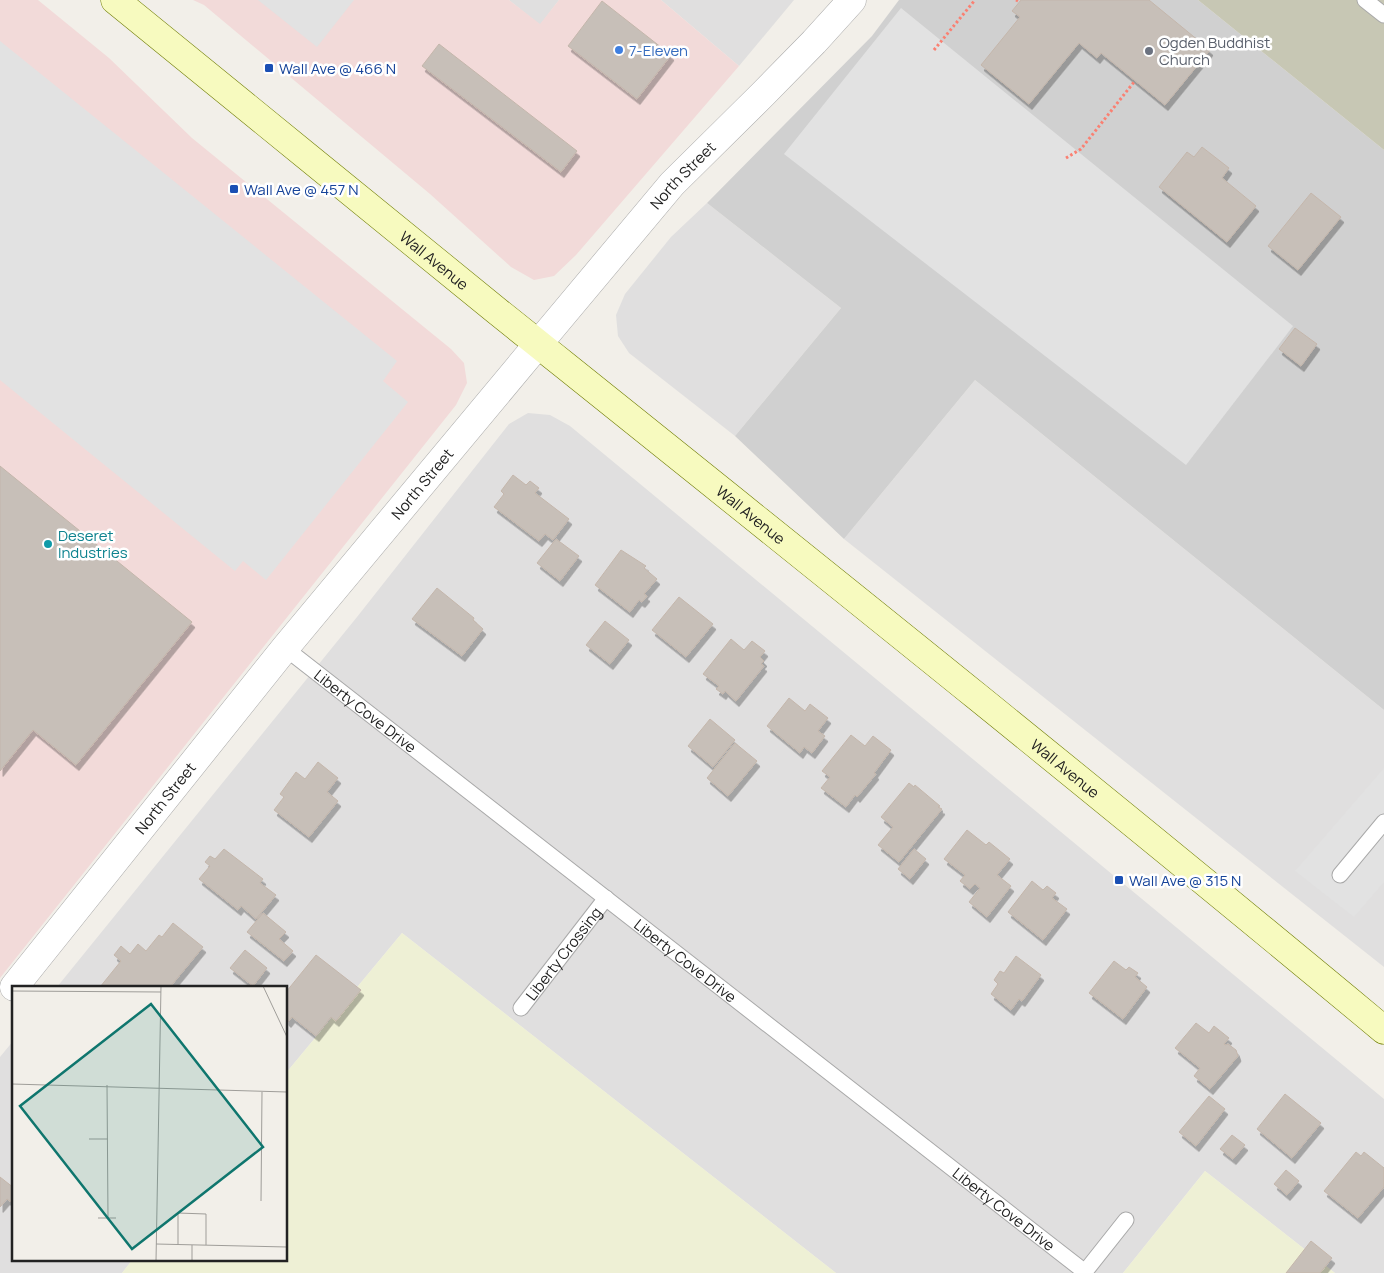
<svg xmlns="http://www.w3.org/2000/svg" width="1384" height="1273" font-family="Manrope,sans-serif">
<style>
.residential{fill:#e0dfdf}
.commercial{fill:#f2dad9}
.religious{fill:#d0d0d0}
.construction{fill:#c7c7b4}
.farmland{fill:#eef0d5}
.parking{fill:#e2e2e2}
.building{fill:#c7bfb8;stroke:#c4b6ab;filter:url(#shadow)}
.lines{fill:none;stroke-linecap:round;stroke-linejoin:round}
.service-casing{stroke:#a9a9a9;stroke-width:17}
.minor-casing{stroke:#a9a9a9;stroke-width:29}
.tertiary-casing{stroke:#a9a9a9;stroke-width:29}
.secondary-casing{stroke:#707d05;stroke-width:29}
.path{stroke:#fa8072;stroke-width:3;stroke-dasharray:2.5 2.5;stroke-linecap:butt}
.service{stroke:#fff;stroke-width:15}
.minor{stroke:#fff;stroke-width:28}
.tertiary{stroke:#fff;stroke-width:28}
.secondary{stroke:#f7fabf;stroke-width:28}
.shop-dot{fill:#3f7fe0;stroke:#fff;stroke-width:2}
.worship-dot{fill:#6b7280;stroke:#fff;stroke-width:2}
.transit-dot{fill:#1a4fb4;stroke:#fff;stroke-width:2}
.culture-dot{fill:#0f9aa8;stroke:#fff;stroke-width:2}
.labels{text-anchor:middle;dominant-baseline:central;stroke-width:5;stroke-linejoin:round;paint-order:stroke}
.worship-label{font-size:15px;fill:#5b616d;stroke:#fff;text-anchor:start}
.shop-label{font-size:15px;fill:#366cbe;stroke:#fff;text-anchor:start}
.transit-label{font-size:15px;fill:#164399;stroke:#fff;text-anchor:start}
.street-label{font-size:15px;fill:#222;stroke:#fff}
.culture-label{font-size:15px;fill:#0d838f;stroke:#fff;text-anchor:start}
.inset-road{fill:none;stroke:#9f9d99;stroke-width:1}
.view{fill:#0f766e;fill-opacity:0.15;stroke:#0f766e;stroke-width:2.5}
.inset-edge{fill:none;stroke:#222;stroke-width:2.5}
</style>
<defs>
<filter id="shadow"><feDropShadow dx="3" dy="5.5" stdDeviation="0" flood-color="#0004"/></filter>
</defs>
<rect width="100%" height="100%" fill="#f2efe9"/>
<!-- residential -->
<g class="residential">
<path d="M 509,0 L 559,0 L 540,25 Z"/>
<path d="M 661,0 L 794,0 L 739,66 Z"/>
<path d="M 707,203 L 841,308 L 735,436 L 629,353 L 618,336 L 616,315 L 625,294 L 671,237 Z"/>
<path d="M 975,380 L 1384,710 L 1384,967 L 844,539 Z"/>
<path d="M 528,413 L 550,415 L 570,426 L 1384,1099 L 1384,1273 L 1335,1273 L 1205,1171 L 1123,1273 L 836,1273 L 402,933 L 286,1073 L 286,987 L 57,987 L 357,617 L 509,424 Z"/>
<path d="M 14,1040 L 14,1259 L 133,1259 L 122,1273 L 0,1273 L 0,1057 Z"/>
</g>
<!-- commercial -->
<g class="commercial">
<path d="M 0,0 L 38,0 L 109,58 L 192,138 L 451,349 L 464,363 L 467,383 L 456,405 L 0,978 Z"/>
<path d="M 193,0 L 509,0 L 540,24 L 559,0 L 661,0 L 739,66 L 576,255 L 554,276 L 534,280 L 511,267 L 430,194 L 204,5 Z"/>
</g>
<!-- religious -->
<path class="religious" d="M 899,0 L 1198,0 L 1384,150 L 1384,710 L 975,380 L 844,539 L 735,436 L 841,308 L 707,203 L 872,36 Z"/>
<!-- construction -->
<path class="construction" d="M 1198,0 L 1384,0 L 1384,150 Z"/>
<!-- farmland -->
<g class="farmland">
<path d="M 402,933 L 836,1273 L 122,1273 L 133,1259 L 286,1259 L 286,1073 Z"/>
<path d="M 1205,1171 L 1335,1273 L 1123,1273 Z"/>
</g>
<!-- parking -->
<g class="parking">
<path d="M 258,0 L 354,0 L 317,47 Z"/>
<path d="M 901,8 L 1293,326 L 1186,465 L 784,154 Z"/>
<path d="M 0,41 L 397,361 L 383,381 L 408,402 L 266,580 L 243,561 L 235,571 L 0,380 Z"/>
<path d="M 1384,768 L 1384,882 L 1354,917 L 1295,871 Z"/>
</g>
<!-- building -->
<g class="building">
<path d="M 1021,0 L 1149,0 L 1210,50 L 1165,105 L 1101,53 L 1097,58 L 1079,43 L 1029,104 L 981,65 L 1020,17 L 1012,11 Z"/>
<path d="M 602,1 L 671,55 L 637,99 L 568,46 Z"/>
<path d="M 439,44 L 577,151 L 561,172 L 422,66 Z"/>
<path d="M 1202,147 L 1229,168 L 1222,178 L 1256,206 L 1227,242 L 1159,187 L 1187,152 L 1194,157 Z"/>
<path d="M 1311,193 L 1341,217 L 1298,270 L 1268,246 Z"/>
<path d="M 1295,328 L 1317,344 L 1301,366 L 1279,349 Z"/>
<path d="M 0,466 L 192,622 L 76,765 L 33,730 L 0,771 Z"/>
<path d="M 513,475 L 526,485 L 530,481 L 539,488 L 535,493 L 569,519 L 553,540 L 545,534 L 539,541 L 494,507 L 504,494 L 501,491 Z"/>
<path d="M 556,539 L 579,556 L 560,581 L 537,563 Z"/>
<path d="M 621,550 L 646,566 L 644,568 L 657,579 L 644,594 L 647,596 L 642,602 L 639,600 L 630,612 L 595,585 Z"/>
<path d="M 437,588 L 474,618 L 473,620 L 483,629 L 462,656 L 412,619 Z"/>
<path d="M 679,597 L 713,624 L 686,657 L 652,630 Z"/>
<path d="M 605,621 L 629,640 L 610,664 L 586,645 Z"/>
<path d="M 731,639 L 744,650 L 752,641 L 765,651 L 760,657 L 764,661 L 761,664 L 764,666 L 736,701 L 725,691 L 723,694 L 716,689 L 719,686 L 703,674 Z"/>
<path d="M 789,698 L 805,711 L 810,704 L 828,718 L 818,731 L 825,736 L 812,753 L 804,747 L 800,753 L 767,726 Z"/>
<path d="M 710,719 L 735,740 L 713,767 L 688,746 Z"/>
<path d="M 851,735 L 865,746 L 873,736 L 891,750 L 874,773 L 876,774 L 857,797 L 855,795 L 846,807 L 821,788 L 830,777 L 822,771 Z"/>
<path d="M 735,743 L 757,761 L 728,796 L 707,778 Z"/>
<path d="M 318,762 L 338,778 L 327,792 L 338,801 L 309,837 L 274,810 L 284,797 L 280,794 L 296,772 L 305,779 Z"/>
<path d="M 909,783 L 914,787 L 915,785 L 940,806 L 938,807 L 942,809 L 899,862 L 878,845 L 893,827 L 881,817 Z"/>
<path d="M 967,830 L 986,845 L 989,842 L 1010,859 L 997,875 L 1011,886 L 987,917 L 969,902 L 980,888 L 975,884 L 970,889 L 960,881 L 965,875 L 944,859 Z"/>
<path d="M 224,849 L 263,879 L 260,883 L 276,895 L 256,919 L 241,906 L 238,910 L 199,879 L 210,866 L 205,862 L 210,856 L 215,859 Z"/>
<path d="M 914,849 L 926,859 L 910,879 L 898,869 Z"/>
<path d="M 1032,881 L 1043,890 L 1047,886 L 1056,893 L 1052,898 L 1067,909 L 1043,940 L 1008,912 Z"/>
<path d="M 263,913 L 286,932 L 279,939 L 293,951 L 284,961 L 247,932 Z"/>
<path d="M 173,923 L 203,947 L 170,987 L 100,987 L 121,961 L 114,955 L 121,946 L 130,954 L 138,944 L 146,951 L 159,935 L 162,937 Z"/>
<path d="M 245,950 L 267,968 L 253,986 L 230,968 Z"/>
<path d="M 316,955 L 361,990 L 336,1021 L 331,1017 L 316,1036 L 292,1017 L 288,1022 L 286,1020 L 286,992 Z"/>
<path d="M 1016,956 L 1041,975 L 1022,1001 L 1019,999 L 1011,1010 L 991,994 L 998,984 L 994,980 L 1000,971 L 1004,973 Z"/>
<path d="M 1114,961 L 1126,970 L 1129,967 L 1138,973 L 1135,977 L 1147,987 L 1123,1019 L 1089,993 Z"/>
<path d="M 1196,1023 L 1209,1033 L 1214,1026 L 1229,1038 L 1224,1044 L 1225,1045 L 1228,1044 L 1236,1050 L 1238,1056 L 1210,1089 L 1194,1076 L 1200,1068 L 1175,1048 Z"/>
<path d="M 1285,1094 L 1321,1123 L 1292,1158 L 1257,1129 Z"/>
<path d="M 1209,1096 L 1225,1109 L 1196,1146 L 1179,1132 Z"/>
<path d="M 1232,1135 L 1245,1145 L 1233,1159 L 1220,1149 Z"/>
<path d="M 1356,1152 L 1361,1156 L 1364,1152 L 1384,1168 L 1384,1187 L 1358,1218 L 1324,1191 Z"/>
<path d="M 1286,1170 L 1299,1181 L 1287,1195 L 1274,1184 Z"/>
<path d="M 0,1177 L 14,1188 L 14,1204 L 7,1199 L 0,1207 Z"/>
<path d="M 1311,1241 L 1332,1258 L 1320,1273 L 1286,1273 Z"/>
</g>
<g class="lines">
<defs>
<g id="service">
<path d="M 1365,0 L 1384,15"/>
<path id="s1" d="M 285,648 L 1085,1272"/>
<path d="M 1340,875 L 1384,822"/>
<path id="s2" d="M 521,1008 L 606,898"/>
<path d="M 1084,1273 L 1126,1220"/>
</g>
<g id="minor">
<path id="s3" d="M 14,987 L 285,648 L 539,343"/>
</g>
<g id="tertiary">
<path id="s4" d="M 539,343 L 672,184 L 763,94 L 814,42 L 852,0"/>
</g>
<g id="secondary">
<path id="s5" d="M 115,0 C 243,103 369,208 497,311 C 794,549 1092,787 1384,1030"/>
</g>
</defs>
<!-- service casing -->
<use href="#service" class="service-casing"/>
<!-- minor casing -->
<use href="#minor" class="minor-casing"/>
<!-- tertiary casing -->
<use href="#tertiary" class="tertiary-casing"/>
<!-- secondary casing -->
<use href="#secondary" class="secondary-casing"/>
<!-- path -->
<g class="path">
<path d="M 1016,0 L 1018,1"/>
<path d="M 934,50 L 975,0"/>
<path d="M 1066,158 L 1081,149 L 1134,82"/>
</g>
<!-- service -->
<use href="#service" class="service"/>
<!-- minor -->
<use href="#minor" class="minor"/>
<!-- tertiary -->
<use href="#tertiary" class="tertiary"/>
<!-- secondary -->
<use href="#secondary" class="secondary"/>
</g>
<!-- markers -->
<circle class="shop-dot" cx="619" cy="50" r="5"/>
<circle class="worship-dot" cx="1149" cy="51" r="5"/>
<g class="transit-dot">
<rect x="264" y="63" width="10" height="10" rx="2.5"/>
<rect x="229" y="184" width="10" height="10" rx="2.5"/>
<rect x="1114" y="875" width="10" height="10" rx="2.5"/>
</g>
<circle class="culture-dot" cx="48" cy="544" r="5"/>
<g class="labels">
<!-- worship labels -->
<g class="worship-label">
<text x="1159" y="42">Ogden Buddhist<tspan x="1159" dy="17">Church</tspan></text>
</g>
<!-- shop labels -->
<g class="shop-label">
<text x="629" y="50">7-Eleven</text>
</g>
<!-- transit labels -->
<g class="transit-label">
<text x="279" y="68">Wall Ave @ 466 N</text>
<text x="244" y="189">Wall Ave @ 457 N</text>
<text x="1129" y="880">Wall Ave @ 315 N</text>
</g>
<!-- street labels -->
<g class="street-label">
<text stroke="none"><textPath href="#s4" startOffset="221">North Street</textPath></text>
<text stroke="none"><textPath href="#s5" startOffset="412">Wall Avenue</textPath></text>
<text stroke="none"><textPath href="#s3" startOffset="648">North Street</textPath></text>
<text stroke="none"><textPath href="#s5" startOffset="818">Wall Avenue</textPath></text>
<text stroke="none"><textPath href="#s1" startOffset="102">Liberty Cove Drive</textPath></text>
<text stroke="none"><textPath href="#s5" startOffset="1222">Wall Avenue</textPath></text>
<text stroke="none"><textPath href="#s3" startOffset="242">North Street</textPath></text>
<text stroke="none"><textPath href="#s2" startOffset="69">Liberty Crossing</textPath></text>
<text stroke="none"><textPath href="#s1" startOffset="508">Liberty Cove Drive</textPath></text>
<text stroke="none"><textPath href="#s1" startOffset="912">Liberty Cove Drive</textPath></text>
</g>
<!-- culture labels -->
<g class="culture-label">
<text x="58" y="535">Deseret<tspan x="58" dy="17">Industries</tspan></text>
</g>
</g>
<!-- overview -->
<g transform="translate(12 986)">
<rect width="275" height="275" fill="#f2efe9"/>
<path class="inset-road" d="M 251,0 L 275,51M 0,5 L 149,6M 0,98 L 275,106M 95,99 L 96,232M 77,153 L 96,153M 249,215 L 250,106M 86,232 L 104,232M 144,258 L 275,261M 166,259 L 166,227 L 194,228 L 194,259M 144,275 L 149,0M 180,275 L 180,259"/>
<path class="view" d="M 139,18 L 251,161 L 120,263 L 8,120 Z"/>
<rect width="275" height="275" class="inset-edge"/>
</g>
</svg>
